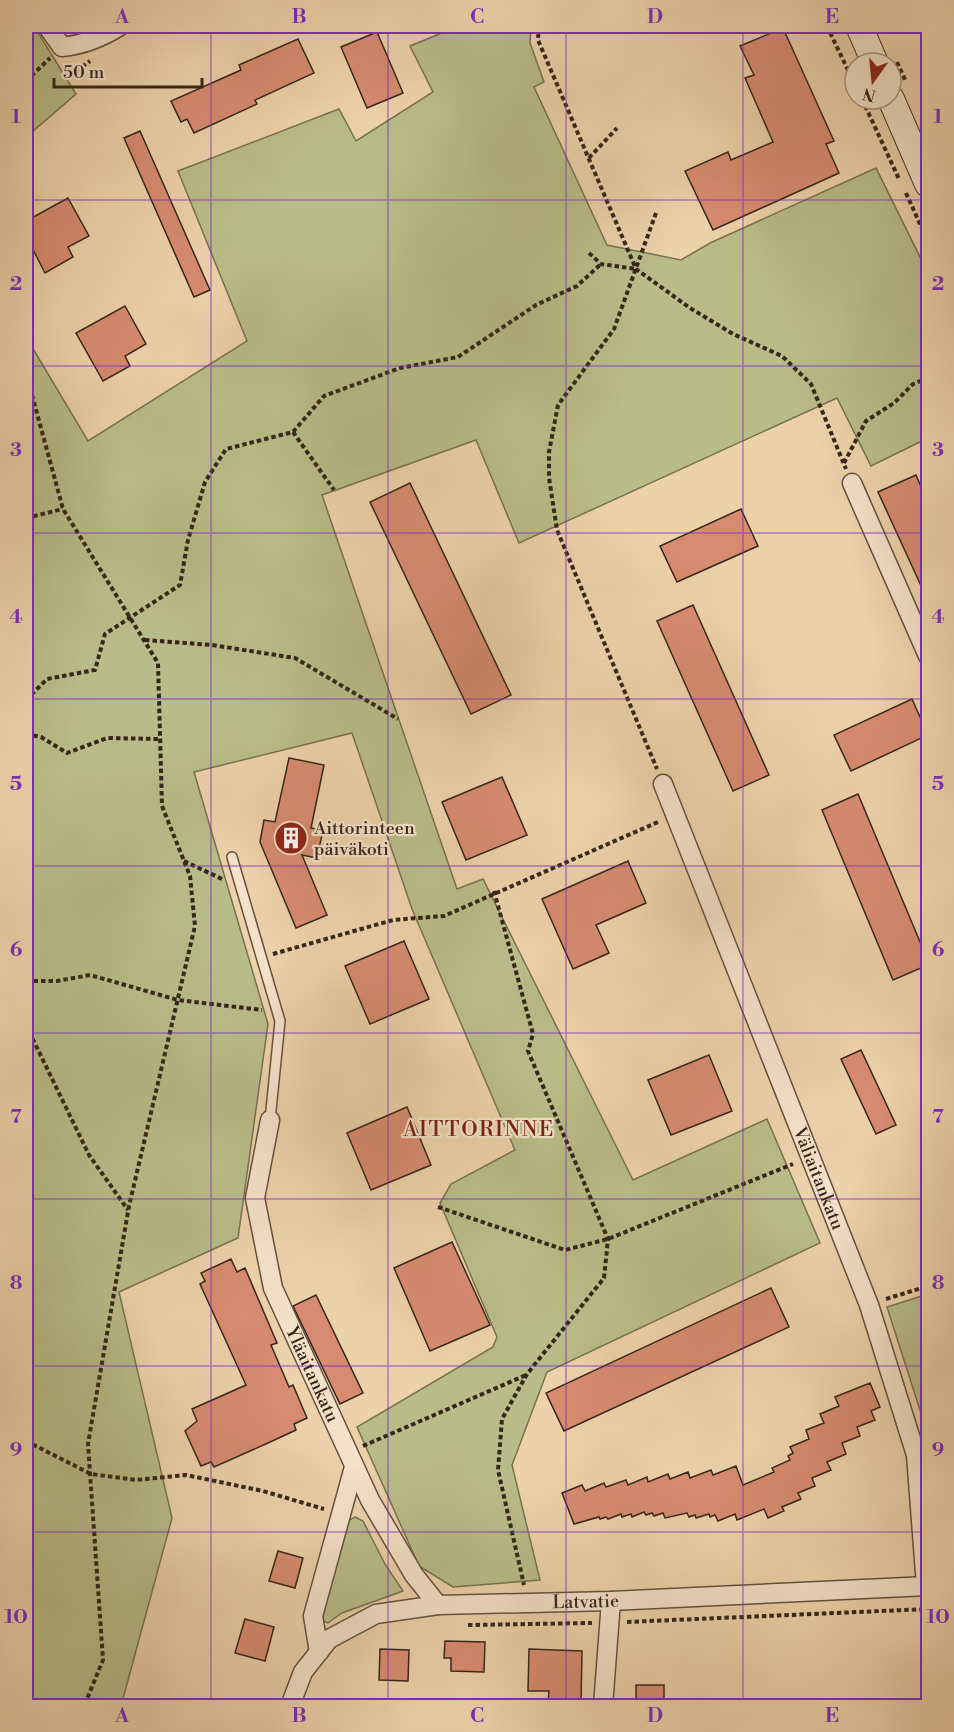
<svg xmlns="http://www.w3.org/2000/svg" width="954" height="1732" font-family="'Libre Bodoni',serif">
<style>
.green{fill:#b8bc88;stroke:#767152;stroke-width:1.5}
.building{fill:#d78b70;stroke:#35261b;stroke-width:1.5}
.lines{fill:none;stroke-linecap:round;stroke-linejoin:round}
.lane-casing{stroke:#63513f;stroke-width:12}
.street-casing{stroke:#63513f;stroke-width:21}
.secondary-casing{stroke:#35261b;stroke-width:28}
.path{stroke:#35261b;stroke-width:4;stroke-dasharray:4.5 3;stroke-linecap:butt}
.lane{stroke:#f3e1c8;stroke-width:9}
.street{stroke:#f3e1c8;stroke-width:18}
.secondary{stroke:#f3e1c8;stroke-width:26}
.grid{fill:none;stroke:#7b2cbf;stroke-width:1.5;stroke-opacity:0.55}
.labels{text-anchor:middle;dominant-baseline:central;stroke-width:4.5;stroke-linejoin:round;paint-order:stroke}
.poi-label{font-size:18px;fill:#35261b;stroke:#f3e1c8;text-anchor:start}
.street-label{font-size:18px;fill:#35261b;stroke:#f3e1c8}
.quarter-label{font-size:21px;letter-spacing:1.5px;fill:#7a1f14;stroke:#f3e1c8}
.neatline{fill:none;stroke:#7b2cbf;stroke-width:2}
.grid-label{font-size:20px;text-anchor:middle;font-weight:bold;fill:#7b2cbf}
</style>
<rect width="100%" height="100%" fill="#edd1aa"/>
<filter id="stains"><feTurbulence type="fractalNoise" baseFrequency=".00333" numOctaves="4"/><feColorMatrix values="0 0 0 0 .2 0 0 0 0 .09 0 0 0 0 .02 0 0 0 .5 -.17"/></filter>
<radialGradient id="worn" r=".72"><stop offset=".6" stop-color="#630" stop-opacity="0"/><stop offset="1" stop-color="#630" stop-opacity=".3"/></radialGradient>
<!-- green -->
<g class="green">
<path d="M 26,26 L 34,26 L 76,94 L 26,137 Z"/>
<path d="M 459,26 L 531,26 L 530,43 L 544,82 L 534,87 L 607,245 L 681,260 L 710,243 L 876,168 L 928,273 L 928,438 L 871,466 L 837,398 L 519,543 L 476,440 L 322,495 L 457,889 L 483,879 L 633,1180 L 767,1119 L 820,1243 L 547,1372 L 512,1465 L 540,1580 L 453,1587 L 419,1566 L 357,1427 L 493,1347 L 497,1337 L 440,1203 L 451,1184 L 515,1150 L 412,909 L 352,733 L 194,772 L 268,1024 L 238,1238 L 119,1292 L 172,1518 L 121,1706 L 26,1706 L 26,337 L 88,441 L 247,341 L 178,171 L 339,109 L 356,141 L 433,92 L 410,46 Z"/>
<path d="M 928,1294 L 928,1435 L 887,1307 Z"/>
<path d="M 355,1517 L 363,1521 L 385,1564 L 403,1591 L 342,1613 L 328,1623 L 323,1621 L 326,1590 L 347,1521 Z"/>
</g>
<!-- building -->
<g class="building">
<path d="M 783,28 L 834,141 L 826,144 L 839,173 L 713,230 L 685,171 L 728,152 L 731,160 L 773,142 L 745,78 L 754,75 L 740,46 Z"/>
<path d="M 377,32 L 403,93 L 367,108 L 341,47 Z"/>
<path d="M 298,39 L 314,73 L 255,100 L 257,104 L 194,133 L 187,119 L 181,122 L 171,101 L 241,70 L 239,65 Z"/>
<path d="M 140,131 L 210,290 L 194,297 L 124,138 Z"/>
<path d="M 68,198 L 89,236 L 68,247 L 73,257 L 45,273 L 26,236 L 26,221 Z"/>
<path d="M 125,306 L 146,344 L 125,356 L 130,366 L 103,381 L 76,333 Z"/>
<path d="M 916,475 L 928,503 L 928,601 L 878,492 Z"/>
<path d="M 410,483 L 511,695 L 471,714 L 370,502 Z"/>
<path d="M 741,509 L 758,546 L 677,582 L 660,546 Z"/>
<path d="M 693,605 L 769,775 L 733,791 L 657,621 Z"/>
<path d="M 912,699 L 928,735 L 851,771 L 834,735 Z"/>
<path d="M 289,758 L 324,765 L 311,828 L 323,830 L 317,858 L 302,855 L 327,915 L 296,928 L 260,842 L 264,820 L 275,822 Z"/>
<path d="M 502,777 L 527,835 L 466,860 L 442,802 Z"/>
<path d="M 858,794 L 928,961 L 928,965 L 893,980 L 822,810 Z"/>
<path d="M 628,861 L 646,903 L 596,925 L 609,953 L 573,969 L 542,899 Z"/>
<path d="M 404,941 L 429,999 L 370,1024 L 345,966 Z"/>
<path d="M 861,1050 L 896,1125 L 876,1134 L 841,1059 Z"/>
<path d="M 709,1055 L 732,1111 L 671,1135 L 648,1080 Z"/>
<path d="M 407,1107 L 431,1165 L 371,1190 L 347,1133 Z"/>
<path d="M 452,1242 L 490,1325 L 430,1351 L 394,1268 Z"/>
<path d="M 231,1259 L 237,1272 L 245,1268 L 277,1343 L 271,1345 L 289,1387 L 293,1385 L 307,1418 L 294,1424 L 296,1430 L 268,1443 L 214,1467 L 211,1462 L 201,1466 L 185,1431 L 197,1421 L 192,1409 L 246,1385 L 200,1284 L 205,1281 L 201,1273 Z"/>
<path d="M 771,1288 L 789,1327 L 564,1431 L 546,1393 Z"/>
<path d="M 316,1295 L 363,1393 L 340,1404 L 293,1306 Z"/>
<path d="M 870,1383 L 880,1407 L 871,1411 L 875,1420 L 857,1427 L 860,1436 L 842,1443 L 846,1454 L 827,1462 L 831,1470 L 812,1478 L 815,1486 L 798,1493 L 801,1499 L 782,1507 L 784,1511 L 768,1518 L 764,1509 L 737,1520 L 735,1514 L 718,1521 L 715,1515 L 710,1517 L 709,1514 L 696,1518 L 695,1515 L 689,1517 L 687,1513 L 665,1518 L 663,1513 L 654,1516 L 652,1513 L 646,1515 L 644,1512 L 632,1517 L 631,1514 L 622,1517 L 621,1514 L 608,1519 L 606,1517 L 600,1519 L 599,1517 L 574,1524 L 562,1493 L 582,1485 L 585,1491 L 604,1483 L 606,1487 L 626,1480 L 628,1485 L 647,1477 L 648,1482 L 668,1474 L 670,1479 L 688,1472 L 690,1478 L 711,1470 L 713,1475 L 736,1466 L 743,1485 L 774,1472 L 772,1468 L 790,1460 L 788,1456 L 793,1453 L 790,1447 L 809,1439 L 806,1430 L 824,1423 L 820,1414 L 839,1406 L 835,1397 Z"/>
<path d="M 278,1551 L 303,1558 L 295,1588 L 269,1581 Z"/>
<path d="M 245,1619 L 274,1627 L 265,1661 L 235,1653 Z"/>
<path d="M 445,1641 L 485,1642 L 484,1672 L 451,1671 L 451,1658 L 444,1658 Z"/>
<path d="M 380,1649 L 409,1650 L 408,1681 L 379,1680 Z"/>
<path d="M 529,1649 L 582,1651 L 581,1704 L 548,1703 L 549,1691 L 528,1691 Z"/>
<rect x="636" y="1685" width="28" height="22"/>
</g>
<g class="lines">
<defs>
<path id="lane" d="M 232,857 L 280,1021 L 270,1120"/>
<g id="street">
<path d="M 47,26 L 62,47 C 84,45 101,38 120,26"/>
<path d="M 852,483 L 928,656"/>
<path id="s1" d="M 663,784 L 869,1305 L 916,1455 L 926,1586"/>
<path id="s2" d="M 270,1120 L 255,1198 L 273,1288 L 370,1500 L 414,1575 L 438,1605"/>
<path d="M 319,1652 L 313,1616 L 354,1467"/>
<path id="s3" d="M 290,1706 L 303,1672 L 329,1639 L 376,1614 L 438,1605 L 611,1601 L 928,1586"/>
<path d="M 603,1706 L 611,1601"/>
</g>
<g id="secondary">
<path d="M 859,26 L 875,63"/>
<path d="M 891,99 L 928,184"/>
</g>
</defs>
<!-- lane casing -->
<use href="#lane" class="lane-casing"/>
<!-- street casing -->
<use href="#street" class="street-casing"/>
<!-- secondary casing -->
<use href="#secondary" class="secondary-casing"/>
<!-- path -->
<g class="path">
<path d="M 539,26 L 538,40 L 636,269 L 690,308 L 733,334 L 782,356 L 811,384 L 846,469"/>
<path d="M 827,26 L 855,85"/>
<path d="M 897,62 L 906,82"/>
<path d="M 76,71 L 90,61"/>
<path d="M 26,81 L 50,58"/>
<path d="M 862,99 L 899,179"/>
<path d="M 589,158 L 617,128"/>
<path d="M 906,193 L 928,242"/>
<path d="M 656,213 L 614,329 L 558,405 L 549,452 L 549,478 L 557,530 L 657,769"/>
<path d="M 589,253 L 601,264 L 636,269"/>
<path d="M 26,373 L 63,509 L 158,663 L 162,806 L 190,876 L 195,926 L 129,1206 L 88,1444 L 103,1660 L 84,1706"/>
<path d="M 293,432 L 334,490"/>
<path d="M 844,463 L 866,421 L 894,403 L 913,384 L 928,378"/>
<path d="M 26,518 L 63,509"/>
<path d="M 145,640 L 212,645 L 295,658 L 398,719"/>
<path d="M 26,700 L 47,679 L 95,670 L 105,634 L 180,585 L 188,540 L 205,482 L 226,449 L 293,432 L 324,396 L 400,368 L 458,357 L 536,305 L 577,286 L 601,264"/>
<path d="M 26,734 L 41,737 L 67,753 L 107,738 L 160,739"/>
<path d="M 184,861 L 224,880"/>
<path d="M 494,891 L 533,1034 L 528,1051 L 608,1239 L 604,1278 L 527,1374 L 502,1419 L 498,1470 L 524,1585"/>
<path d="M 273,954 L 393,920 L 444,916 L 658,822"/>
<path d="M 26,981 L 57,981 L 90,975 L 178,1000 L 262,1010"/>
<path d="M 26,1025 L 89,1155 L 128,1210"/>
<path d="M 438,1207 L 565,1250 L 608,1239 L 793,1164"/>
<path d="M 886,1299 L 928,1286"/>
<path d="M 26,1441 L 91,1474 L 136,1480 L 186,1475 L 263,1491 L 324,1509"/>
<path d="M 363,1446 L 526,1375"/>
<path d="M 627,1622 L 928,1609"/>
<path d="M 468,1625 L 592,1623"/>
</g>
<!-- lane -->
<use href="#lane" class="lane"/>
<!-- street -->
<use href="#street" class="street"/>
<!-- secondary -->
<use href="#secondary" class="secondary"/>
</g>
<!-- grid -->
<path class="grid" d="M 211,26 L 211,1706M 388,26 L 388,1706M 566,26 L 566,1706M 743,26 L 743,1706M 26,200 L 928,200M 26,366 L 928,366M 26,533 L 928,533M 26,699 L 928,699M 26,866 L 928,866M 26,1033 L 928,1033M 26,1199 L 928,1199M 26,1366 L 928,1366M 26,1532 L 928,1532"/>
<!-- icons -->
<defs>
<symbol id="building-disc" viewBox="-11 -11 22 22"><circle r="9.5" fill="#8f2418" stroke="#f3e1c8"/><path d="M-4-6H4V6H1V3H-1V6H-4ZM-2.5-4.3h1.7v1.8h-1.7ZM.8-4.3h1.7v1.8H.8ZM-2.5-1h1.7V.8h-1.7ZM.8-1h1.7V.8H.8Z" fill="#fff"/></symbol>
</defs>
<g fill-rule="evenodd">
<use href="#building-disc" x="272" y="819" width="38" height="38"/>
</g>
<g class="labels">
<!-- poi labels -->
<g class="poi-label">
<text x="314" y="828">Aittorinteen<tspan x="314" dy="21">päiväkoti</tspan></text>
</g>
<!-- street labels -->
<g class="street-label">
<text stroke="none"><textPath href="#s1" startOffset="424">Väliaitankatu</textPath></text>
<text stroke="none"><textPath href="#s2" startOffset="266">Yläaitankatu</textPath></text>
<text stroke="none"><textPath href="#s3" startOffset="342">Latvatie</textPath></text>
</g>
<!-- quarter labels -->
<g class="quarter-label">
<text x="479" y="1130">AITTORINNE</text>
</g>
</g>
<!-- margin -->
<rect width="954" height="1732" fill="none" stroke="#edd1aa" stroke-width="66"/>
<!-- north arrow -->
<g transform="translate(873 81) rotate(195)"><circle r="28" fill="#f3e1c8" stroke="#a79683" stroke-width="1.5"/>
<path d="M0-4.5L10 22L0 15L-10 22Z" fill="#8f2418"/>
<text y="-9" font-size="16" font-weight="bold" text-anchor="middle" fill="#35261b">N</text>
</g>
<!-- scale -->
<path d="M54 78v9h148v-9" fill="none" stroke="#35261b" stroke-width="3"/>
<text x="63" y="78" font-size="18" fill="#35261b" stroke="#f3e1c8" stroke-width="4.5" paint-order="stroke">50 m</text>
<rect x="33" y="33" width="888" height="1666" class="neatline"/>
<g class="grid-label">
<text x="122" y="23">A</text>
<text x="299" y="23">B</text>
<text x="477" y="23">C</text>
<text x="655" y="23">D</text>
<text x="832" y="23">E</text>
<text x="16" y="123">1</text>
<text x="938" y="123">1</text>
<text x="16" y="290">2</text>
<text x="938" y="290">2</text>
<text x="16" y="456">3</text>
<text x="938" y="456">3</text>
<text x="16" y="623">4</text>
<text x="938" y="623">4</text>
<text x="16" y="790">5</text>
<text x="938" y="790">5</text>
<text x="16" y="956">6</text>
<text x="938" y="956">6</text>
<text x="16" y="1123">7</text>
<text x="938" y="1123">7</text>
<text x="16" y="1289">8</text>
<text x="938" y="1289">8</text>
<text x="16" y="1456">9</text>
<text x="938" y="1456">9</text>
<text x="16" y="1623">10</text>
<text x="938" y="1623">10</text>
<text x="122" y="1722">A</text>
<text x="299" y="1722">B</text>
<text x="477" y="1722">C</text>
<text x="655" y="1722">D</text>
<text x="832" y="1722">E</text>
</g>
<rect width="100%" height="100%" filter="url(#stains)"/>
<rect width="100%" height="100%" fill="url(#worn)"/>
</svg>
